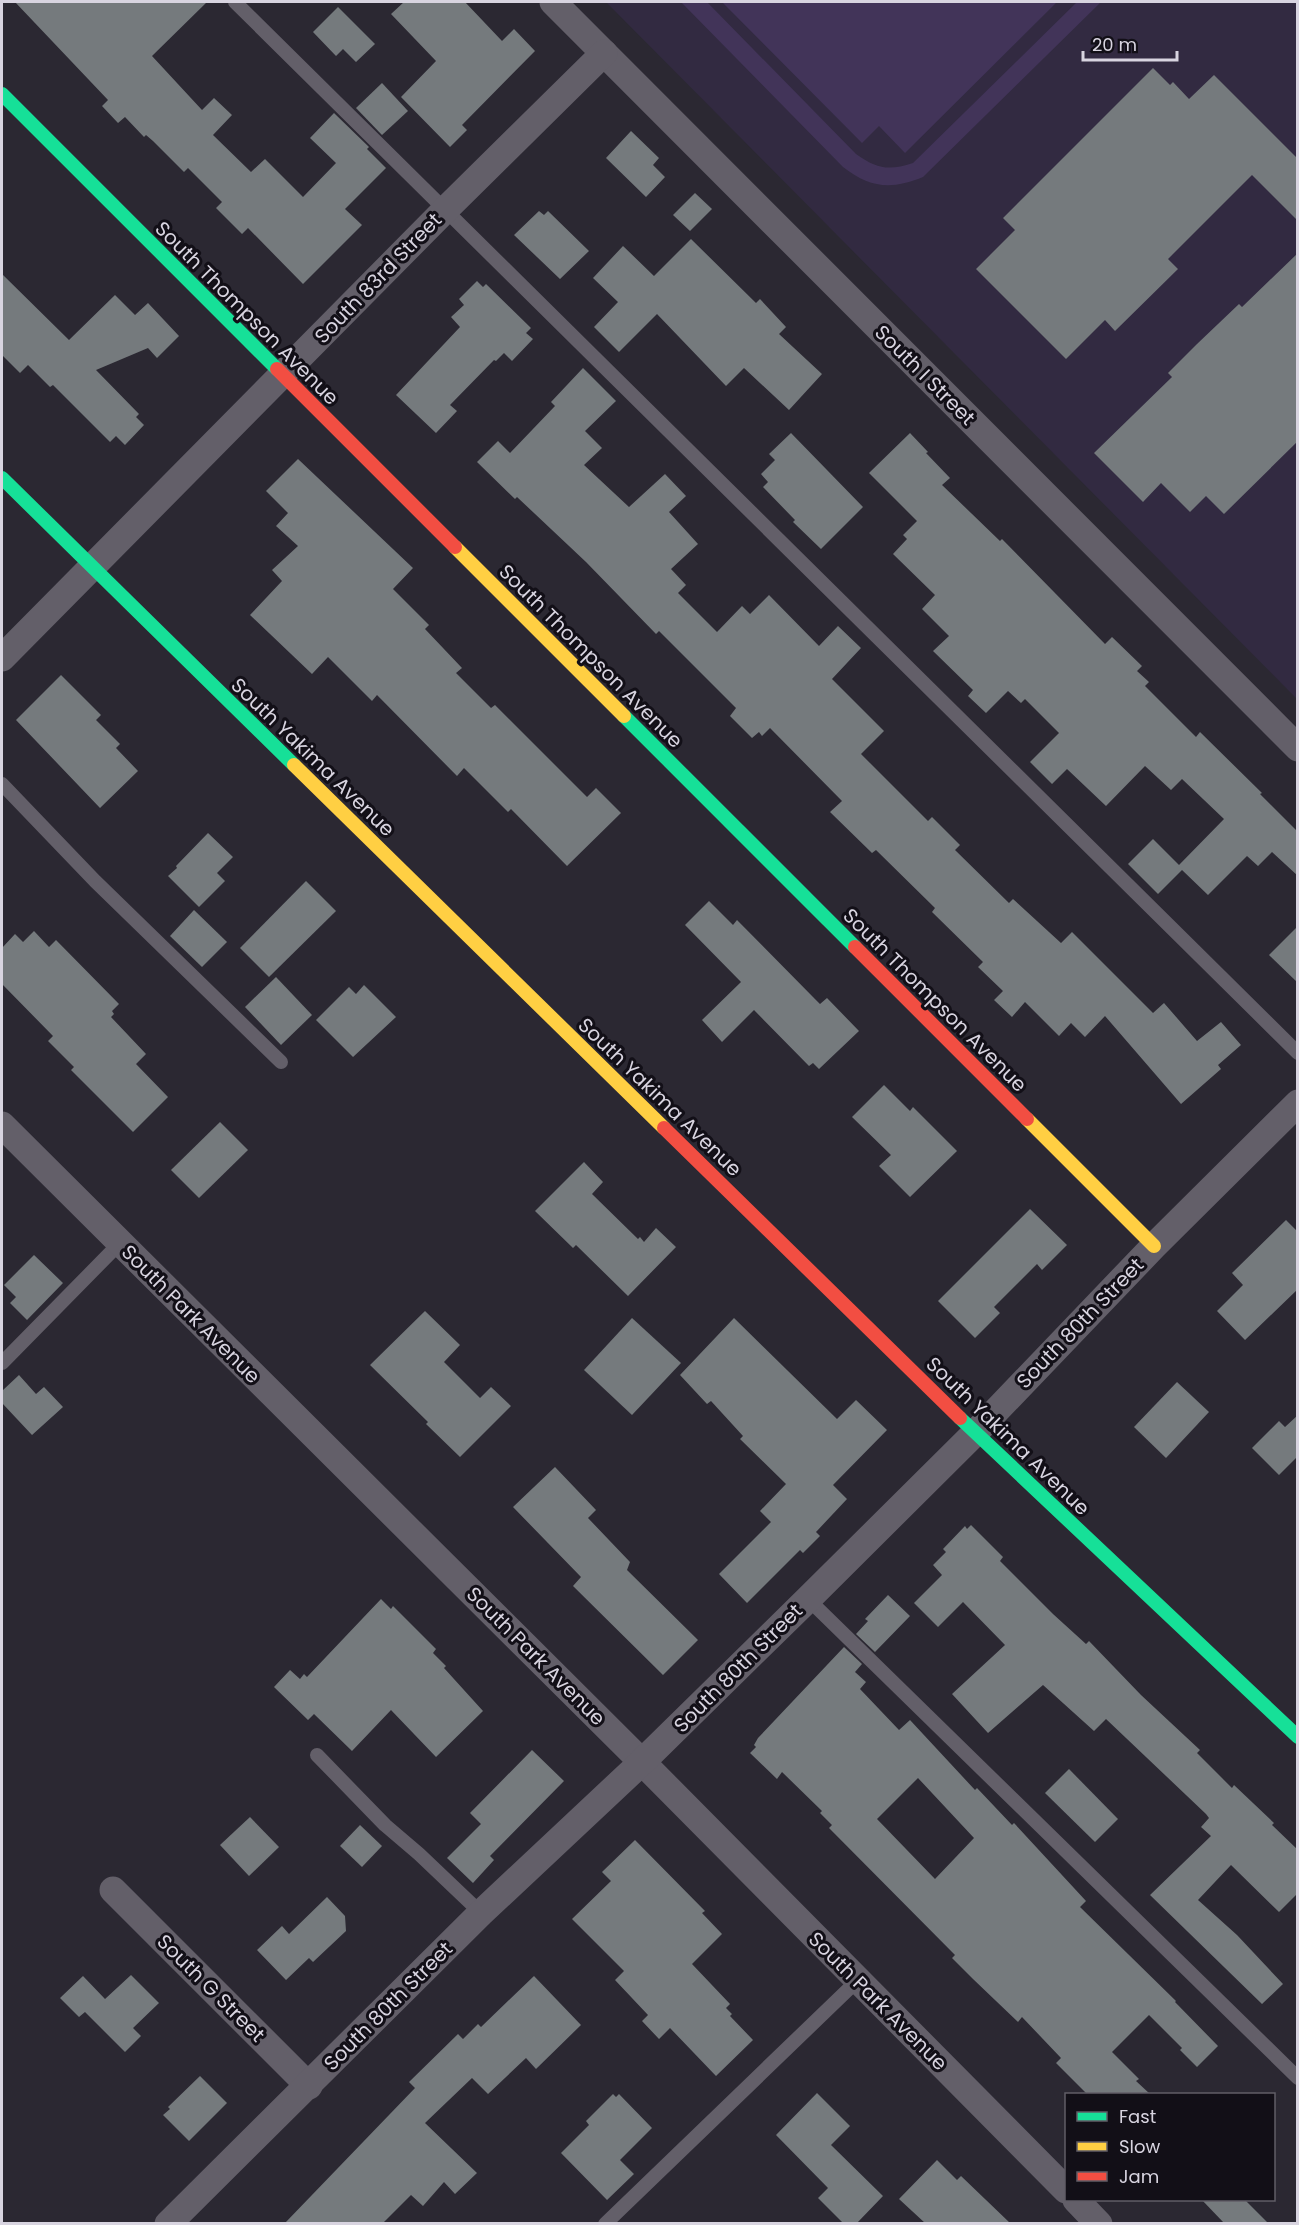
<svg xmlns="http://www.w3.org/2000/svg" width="1299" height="2225" font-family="Poppins,sans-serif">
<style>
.built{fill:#322a41}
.pitch{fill:#423459}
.building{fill:#757a7d;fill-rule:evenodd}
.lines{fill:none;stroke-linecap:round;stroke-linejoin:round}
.lane{stroke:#635f69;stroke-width:14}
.street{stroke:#635f69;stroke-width:27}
.fast{stroke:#16e098;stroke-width:14}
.slow{stroke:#ffcf43;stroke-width:14}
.jam{stroke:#f24e42;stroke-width:14}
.labels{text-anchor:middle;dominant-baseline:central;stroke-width:6;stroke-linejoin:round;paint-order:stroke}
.street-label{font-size:20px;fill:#d8d4e0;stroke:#120f17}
</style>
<rect width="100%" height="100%" fill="#2b2832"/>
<!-- built -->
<path class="built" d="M 606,2 L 1297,2 L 1297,699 Z"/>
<!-- pitch -->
<g class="pitch">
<path d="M 681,2 L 707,2 L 856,154 C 877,169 889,171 913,163 L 1077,2 L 1101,2 L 923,177 C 891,190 870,188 843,167 Z"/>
<path d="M 722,2 L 1057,2 L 905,153 L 879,126 L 862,143 Z"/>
</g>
<!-- building -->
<g class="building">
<path d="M 15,2 L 207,2 L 152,56 L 202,110 L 214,98 L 232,115 L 213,135 L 251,172 L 265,159 L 303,197 L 336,163 L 310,138 L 334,113 L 369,147 L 367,149 L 386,168 L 345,209 L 362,225 L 303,284 L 248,228 L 242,234 L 216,208 L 222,202 L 188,168 L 184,172 L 153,141 L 146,135 L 144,137 L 125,117 L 118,123 L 102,106 L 108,100 Z"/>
<path d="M 404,2 L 465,2 L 502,41 L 514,29 L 535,51 L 462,125 L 467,130 L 450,147 L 401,97 L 436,61 L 391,14 Z"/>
<path d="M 338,7 L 375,44 L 356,62 L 343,49 L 336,56 L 313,32 Z"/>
<path d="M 1153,68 L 1170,85 L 1173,82 L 1189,99 L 1214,75 L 1298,159 L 1298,221 L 1252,175 L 1168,259 L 1178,269 L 1115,331 L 1105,320 L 1066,359 L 976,269 L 1015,230 L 1003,218 Z"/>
<path d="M 382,83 L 408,111 L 382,135 L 356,108 Z"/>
<path d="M 631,131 L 659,158 L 653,165 L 665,177 L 646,197 L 606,158 Z"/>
<path d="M 695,193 L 712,209 L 690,231 L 673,215 Z"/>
<path d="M 539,211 L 544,215 L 548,211 L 589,251 L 560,279 L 514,235 Z"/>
<path d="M 691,239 L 756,303 L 760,299 L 786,327 L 779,334 L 822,374 L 789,410 L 744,368 L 726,386 L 657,314 L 619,352 L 594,327 L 618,302 L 593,278 L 623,246 L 654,276 Z"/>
<path d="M 1298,253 L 1298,441 L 1224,514 L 1206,496 L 1190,512 L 1161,483 L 1143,502 L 1094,453 L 1172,377 L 1168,373 L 1197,344 L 1239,304 L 1242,307 Z"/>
<path d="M 2,274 L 69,340 L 115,295 L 135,315 L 148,303 L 179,336 L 157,358 L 148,348 L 96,370 L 139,414 L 136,417 L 144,425 L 125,445 L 116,436 L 110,442 L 53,385 L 50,387 L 28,365 L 20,373 L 2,355 Z"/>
<path d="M 477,281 L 483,287 L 486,284 L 531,328 L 526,333 L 533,339 L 512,361 L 504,353 L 496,361 L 494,360 L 450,405 L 457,411 L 436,433 L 396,395 L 460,327 L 451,317 L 464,305 L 459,299 Z"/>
<path d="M 583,368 L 616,401 L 585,431 L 602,448 L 584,465 L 629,507 L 665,474 L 686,496 L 669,512 L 698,544 L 671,569 L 686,585 L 678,593 L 717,632 L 742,606 L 750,614 L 769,595 L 819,646 L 838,626 L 861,648 L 832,679 L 884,731 L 861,754 L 928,821 L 932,817 L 960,845 L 955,850 L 1009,903 L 1013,899 L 1061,943 L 1072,932 L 1153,1013 L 1164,1003 L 1197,1041 L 1221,1022 L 1241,1045 L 1218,1065 L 1221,1069 L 1181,1104 L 1105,1016 L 1085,1037 L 1071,1023 L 1059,1036 L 1025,1002 L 1012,1017 L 994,1000 L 1003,991 L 978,967 L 983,962 L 932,912 L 935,908 L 876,850 L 872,853 L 830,812 L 842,801 L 770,728 L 762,736 L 759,732 L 752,738 L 730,716 L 736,708 L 659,631 L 656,634 L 586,562 L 517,497 L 515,499 L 477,462 L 498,441 L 510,453 L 555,406 L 551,402 Z"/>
<path d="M 791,433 L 863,507 L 821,549 L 793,522 L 795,520 L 763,487 L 768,482 L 761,474 L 775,460 L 769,454 Z"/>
<path d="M 910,433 L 928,452 L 926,453 L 950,478 L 942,485 L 1000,541 L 1002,539 L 1105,644 L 1112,637 L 1142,666 L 1137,671 L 1149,682 L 1145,686 L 1196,737 L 1200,732 L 1262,793 L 1260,794 L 1298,832 L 1298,876 L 1272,852 L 1258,866 L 1247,856 L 1208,895 L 1182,870 L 1158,894 L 1128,864 L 1153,839 L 1179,865 L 1224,819 L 1182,779 L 1171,790 L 1145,766 L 1106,806 L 1067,769 L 1052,784 L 1030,762 L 1059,733 L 1025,699 L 1021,703 L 1008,691 L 986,713 L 968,696 L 973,690 L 933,651 L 949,636 L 922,609 L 935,595 L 893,554 L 907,539 L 903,535 L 917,521 L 869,473 Z"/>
<path d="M 298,459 L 413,568 L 393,589 L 429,625 L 425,629 L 462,668 L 456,673 L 491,708 L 495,705 L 587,797 L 596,788 L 621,813 L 567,866 L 511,809 L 508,812 L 464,768 L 457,776 L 377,695 L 372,701 L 328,657 L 312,674 L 250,615 L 282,581 L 272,570 L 298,546 L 276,526 L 288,513 L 266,491 Z"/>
<path d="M 61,675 L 101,715 L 96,720 L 120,744 L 116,748 L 138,771 L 100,808 L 16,720 Z"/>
<path d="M 208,833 L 233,857 L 217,873 L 225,881 L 199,907 L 168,876 L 177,868 L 176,866 Z"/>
<path d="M 306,881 L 336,911 L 269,977 L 240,948 Z"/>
<path d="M 709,901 L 733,925 L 737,920 L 813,997 L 820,1004 L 827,998 L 859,1031 L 819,1069 L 813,1063 L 809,1066 L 754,1010 L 722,1042 L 702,1020 L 741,982 L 685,925 Z"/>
<path d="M 194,910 L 227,942 L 202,967 L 170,936 Z"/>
<path d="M 1298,926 L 1298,983 L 1269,955 Z"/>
<path d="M 34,931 L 49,947 L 56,940 L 119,1004 L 112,1011 L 114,1014 L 111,1017 L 146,1054 L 136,1064 L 168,1097 L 133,1132 L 71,1070 L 74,1067 L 48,1041 L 53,1036 L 2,984 L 2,948 L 15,934 L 23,942 Z"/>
<path d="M 276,977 L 312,1015 L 281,1045 L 245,1007 Z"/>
<path d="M 364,985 L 396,1017 L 353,1057 L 316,1020 L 349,987 L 356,994 Z"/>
<path d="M 884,1085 L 910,1111 L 913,1107 L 957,1151 L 910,1197 L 879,1166 L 891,1155 L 852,1117 Z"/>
<path d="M 220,1122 L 248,1150 L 199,1198 L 171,1170 Z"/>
<path d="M 584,1162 L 603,1182 L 592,1194 L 638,1239 L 640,1237 L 644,1242 L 656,1228 L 676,1247 L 628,1296 L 576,1245 L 573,1248 L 535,1211 Z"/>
<path d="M 1030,1209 L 1067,1245 L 1042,1270 L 1037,1264 L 994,1307 L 1000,1313 L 975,1338 L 938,1301 Z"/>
<path d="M 1286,1220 L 1298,1232 L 1298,1289 L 1245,1340 L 1217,1311 L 1243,1285 L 1232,1273 Z"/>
<path d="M 34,1255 L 63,1283 L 27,1320 L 10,1303 L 16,1297 L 4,1285 Z"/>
<path d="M 425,1311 L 460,1345 L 444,1362 L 480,1398 L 491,1387 L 511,1406 L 460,1457 L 426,1424 L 428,1422 L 370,1365 Z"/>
<path d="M 632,1318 L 681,1363 L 632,1415 L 584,1370 Z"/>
<path d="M 734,1318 L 837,1419 L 856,1400 L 887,1430 L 833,1485 L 847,1499 L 816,1532 L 820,1536 L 803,1553 L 800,1550 L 747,1603 L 719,1574 L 771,1522 L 760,1511 L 786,1484 L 740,1439 L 743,1436 L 711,1401 L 707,1404 L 680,1375 Z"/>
<path d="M 19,1375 L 36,1394 L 44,1387 L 63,1407 L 32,1435 L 2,1403 L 2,1391 Z"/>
<path d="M 1177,1382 L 1209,1412 L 1166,1458 L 1134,1427 Z"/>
<path d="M 1298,1415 L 1298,1456 L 1279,1475 L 1252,1448 L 1279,1421 L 1285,1427 Z"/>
<path d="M 555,1467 L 596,1510 L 588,1518 L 630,1562 L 627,1570 L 698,1640 L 663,1675 L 573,1586 L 581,1577 L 513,1507 Z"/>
<path d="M 971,1525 L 1003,1557 L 1000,1561 L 1053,1614 L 1086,1644 L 1089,1641 L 1141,1695 L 1200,1750 L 1197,1753 L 1232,1788 L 1234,1785 L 1274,1823 L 1272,1825 L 1298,1850 L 1298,1893 L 1279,1912 L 1231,1865 L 1198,1900 L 1237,1935 L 1283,1984 L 1262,2004 L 1150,1895 L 1211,1836 L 1201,1827 L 1209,1818 L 1206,1814 L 1106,1719 L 1094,1731 L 1043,1685 L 988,1733 L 952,1694 L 1005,1645 L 963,1602 L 938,1627 L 914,1603 L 942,1575 L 933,1565 L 946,1552 L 943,1549 L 965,1526 L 967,1529 Z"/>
<path d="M 888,1595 L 910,1616 L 875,1652 L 856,1634 L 868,1621 L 865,1619 Z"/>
<path d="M 381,1599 L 391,1609 L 393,1606 L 436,1649 L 433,1653 L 446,1666 L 444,1668 L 483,1711 L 436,1757 L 391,1710 L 352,1751 L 314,1714 L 308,1720 L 274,1687 L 290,1670 L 300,1679 L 304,1674 L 307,1677 Z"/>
<path d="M 844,1647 L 862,1664 L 855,1672 L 866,1682 L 860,1689 L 899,1730 L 910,1720 L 975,1790 L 977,1788 L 1012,1825 L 1014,1823 L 1086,1901 L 1080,1907 L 1176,2001 L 1175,2002 L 1218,2046 L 1197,2067 L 1180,2050 L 1182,2048 L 1149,2015 L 1112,2052 L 1139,2079 L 1136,2081 L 1150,2094 L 1087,2094 L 1056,2063 L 1061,2058 L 1022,2017 L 1018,2022 L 973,1979 L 952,1958 L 955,1955 L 829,1828 L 832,1825 L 820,1813 L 822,1811 L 782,1772 L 777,1779 L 750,1753 L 756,1747 L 754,1745 L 758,1738 ZM 918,1778 L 974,1838 L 935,1879 L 877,1819 Z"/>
<path d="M 532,1750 L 564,1781 L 490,1856 L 494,1860 L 473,1883 L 447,1858 L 481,1824 L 470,1813 Z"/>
<path d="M 1069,1769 L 1118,1819 L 1095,1842 L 1045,1793 Z"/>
<path d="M 250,1817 L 279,1847 L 249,1876 L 220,1845 Z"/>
<path d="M 360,1825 L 382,1846 L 362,1867 L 340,1846 Z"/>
<path d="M 635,1840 L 705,1911 L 702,1913 L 722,1934 L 692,1964 L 730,2004 L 726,2008 L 732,2014 L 730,2016 L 753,2040 L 716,2076 L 670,2028 L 659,2039 L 642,2021 L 648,2015 L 615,1980 L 624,1971 L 572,1919 L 611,1881 L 602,1872 Z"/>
<path d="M 327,1897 L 345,1916 L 346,1931 L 313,1962 L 309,1958 L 286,1980 L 257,1950 L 282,1926 L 289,1934 Z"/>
<path d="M 131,1975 L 159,2003 L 133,2028 L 141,2036 L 125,2052 L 85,2012 L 79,2017 L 60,1998 L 83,1976 L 105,1999 Z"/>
<path d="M 534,1976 L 581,2025 L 536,2069 L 526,2058 L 488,2094 L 472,2078 L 425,2123 L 477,2173 L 455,2194 L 444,2182 L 423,2206 L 411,2195 L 383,2223 L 285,2223 L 415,2088 L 409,2082 L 458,2034 L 463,2039 L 478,2024 L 481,2027 Z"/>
<path d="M 200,2076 L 227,2103 L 189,2141 L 163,2115 L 170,2109 L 168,2107 Z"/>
<path d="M 817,2093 L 850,2126 L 831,2145 L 883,2196 L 857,2223 L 843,2223 L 818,2198 L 828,2188 L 776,2135 Z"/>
<path d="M 613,2094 L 616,2097 L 619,2094 L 652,2128 L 620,2160 L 634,2174 L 607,2200 L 561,2153 L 589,2125 L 586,2121 Z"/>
<path d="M 937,2160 L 957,2180 L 961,2176 L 1010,2223 L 925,2223 L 899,2199 Z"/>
<path d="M 1201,2199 L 1244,2199 L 1268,2223 L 1224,2223 Z"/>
</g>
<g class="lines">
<!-- lane -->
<g class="lane">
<path d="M 235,2 L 1298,1053"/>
<path d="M 2,784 L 95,881 L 281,1062"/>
<path d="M 2,1363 L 120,1243"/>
<path d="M 808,1599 L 1298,2078"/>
<path d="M 317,1755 L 385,1825 L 419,1854 L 481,1913"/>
<path d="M 605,2224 L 858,1980"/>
</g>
<!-- street -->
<g class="street">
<path d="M 553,2 L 1298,748"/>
<path d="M 2,658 L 446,209 L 604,53"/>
<path d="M 2,1125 L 642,1762 L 1066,2190"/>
<path d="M 113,1890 L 309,2086"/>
<path d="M 1076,2200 L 1099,2224"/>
<path d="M 168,2224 L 481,1913 L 642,1762 L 808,1599 L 975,1433 L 1154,1246 L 1298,1103"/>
</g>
<!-- fast -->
<g class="fast">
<path d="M 2,94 L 277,369"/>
<path d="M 2,478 L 294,765"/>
<path d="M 624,716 L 855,947"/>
<path d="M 960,1418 L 1298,1737"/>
</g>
<!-- slow -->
<g class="slow">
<path d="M 455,547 L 624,716"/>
<path d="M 294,765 L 664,1128"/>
<path d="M 1027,1119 L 1154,1246"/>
</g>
<!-- jam -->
<g class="jam">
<path d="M 277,369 L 455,547"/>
<path d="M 855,947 L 1027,1119"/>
<path d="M 664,1128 L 960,1418"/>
</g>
</g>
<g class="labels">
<!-- street labels -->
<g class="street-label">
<text transform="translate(378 278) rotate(-46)">South 83rd Street</text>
<text transform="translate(247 313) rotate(45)">South Thompson Avenue</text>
<text transform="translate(925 375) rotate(45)">South I Street</text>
<text transform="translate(591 656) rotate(45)">South Thompson Avenue</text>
<text transform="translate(313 757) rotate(44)">South Yakima Avenue</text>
<text transform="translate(935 1000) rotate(45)">South Thompson Avenue</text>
<text transform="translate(660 1097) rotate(44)">South Yakima Avenue</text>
<text transform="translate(191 1314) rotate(45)">South Park Avenue</text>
<text transform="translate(1080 1323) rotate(-46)">South 80th Street</text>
<text transform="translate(1008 1436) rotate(44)">South Yakima Avenue</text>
<text transform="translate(536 1656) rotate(45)">South Park Avenue</text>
<text transform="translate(738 1668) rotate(-45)">South 80th Street</text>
<text transform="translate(211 1988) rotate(45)">South G Street</text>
<text transform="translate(878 2001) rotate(45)">South Park Avenue</text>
<text transform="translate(388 2006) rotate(-45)">South 80th Street</text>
</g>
</g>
<!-- border -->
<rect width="1299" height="2225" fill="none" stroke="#d8d4e0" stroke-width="6"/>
<!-- legend -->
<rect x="1065" y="2093" width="210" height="108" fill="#120f17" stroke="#615e67" stroke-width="1.5"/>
<rect x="1077" y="2112" width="30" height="9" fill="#16e098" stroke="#615e67" stroke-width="1.5"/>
<text x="1119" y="2123" font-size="18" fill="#d8d4e0">Fast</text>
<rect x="1077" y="2142" width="30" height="9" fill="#ffcf43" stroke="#615e67" stroke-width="1.5"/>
<text x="1119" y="2153" font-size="18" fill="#d8d4e0">Slow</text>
<rect x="1077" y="2172" width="30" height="9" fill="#f24e42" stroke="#615e67" stroke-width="1.5"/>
<text x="1119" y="2183" font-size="18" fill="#d8d4e0">Jam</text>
<!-- scale -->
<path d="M1083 51v9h94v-9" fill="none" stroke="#d8d4e0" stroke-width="3"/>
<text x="1092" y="51" font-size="18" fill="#d8d4e0" stroke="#120f17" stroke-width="4.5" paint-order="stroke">20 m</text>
</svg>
